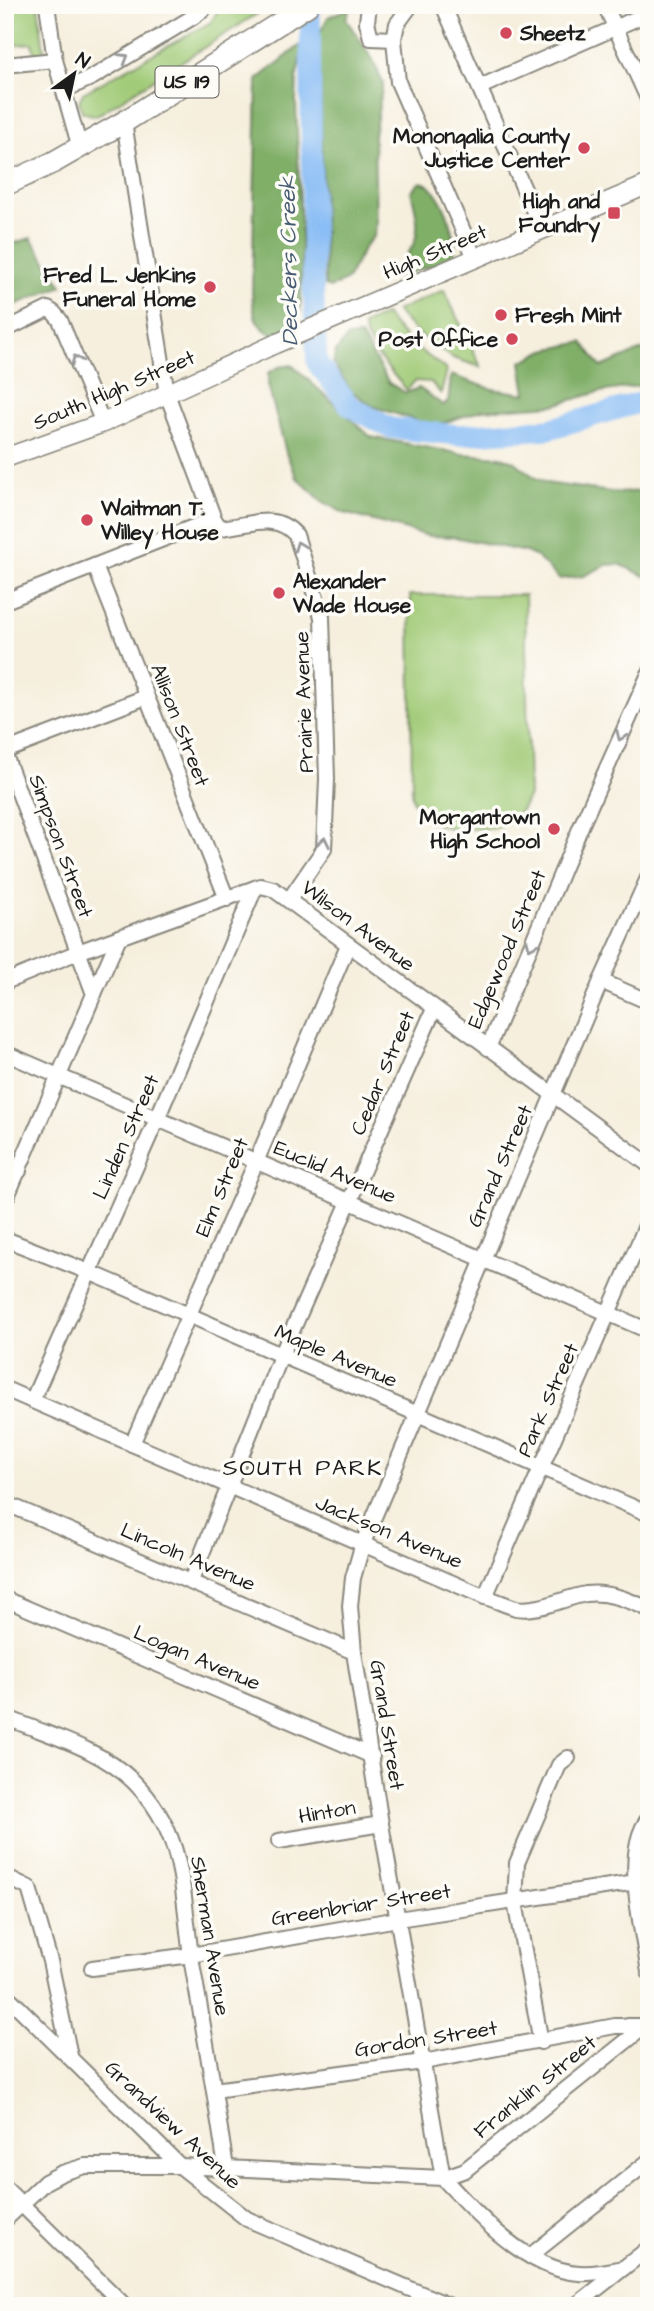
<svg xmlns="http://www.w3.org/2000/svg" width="654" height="2311" font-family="'Architects Daughter',sans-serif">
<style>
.green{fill:#a1cb78;stroke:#5e744a;stroke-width:2}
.forest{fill:#80af68;stroke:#4e6642;stroke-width:2}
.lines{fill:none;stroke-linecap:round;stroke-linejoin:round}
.river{stroke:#87bcf5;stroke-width:21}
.minor-casing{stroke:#89867d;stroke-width:18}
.tertiary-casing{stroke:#89867d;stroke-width:21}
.primary-casing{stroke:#89867d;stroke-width:24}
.minor{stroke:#fff;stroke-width:14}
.tertiary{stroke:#fff;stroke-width:18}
.primary{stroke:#fff;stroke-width:21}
.oneway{stroke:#999}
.poi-dot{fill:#d1495b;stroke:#fdfcf7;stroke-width:2.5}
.labels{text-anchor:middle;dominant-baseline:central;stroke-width:7;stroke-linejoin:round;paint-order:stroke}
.shield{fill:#fdfcf7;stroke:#605f5e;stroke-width:2}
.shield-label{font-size:19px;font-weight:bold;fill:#1c1c1c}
.poi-label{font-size:21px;font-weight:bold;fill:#1c1c1c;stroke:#fdfcf7;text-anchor:end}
.street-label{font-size:21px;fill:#1c1c1c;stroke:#fdfcf7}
.water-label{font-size:23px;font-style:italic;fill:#475c73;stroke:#fdfcf7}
.neighbourhood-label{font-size:23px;letter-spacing:2px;fill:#1c1c1c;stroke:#fdfcf7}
</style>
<rect width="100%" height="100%" fill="#fdfcf7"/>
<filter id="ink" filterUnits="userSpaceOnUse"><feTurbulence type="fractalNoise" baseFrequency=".0143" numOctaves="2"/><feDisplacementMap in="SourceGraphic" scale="14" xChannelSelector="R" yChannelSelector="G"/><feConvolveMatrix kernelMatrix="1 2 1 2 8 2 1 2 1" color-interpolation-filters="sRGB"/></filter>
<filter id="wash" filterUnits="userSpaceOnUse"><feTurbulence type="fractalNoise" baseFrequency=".00686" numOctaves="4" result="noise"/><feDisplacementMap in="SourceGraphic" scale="28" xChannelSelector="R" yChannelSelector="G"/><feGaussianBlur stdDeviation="1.57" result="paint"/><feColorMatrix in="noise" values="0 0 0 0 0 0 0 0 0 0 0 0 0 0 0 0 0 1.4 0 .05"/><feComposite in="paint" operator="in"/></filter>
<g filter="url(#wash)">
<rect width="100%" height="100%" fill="#f6efde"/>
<!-- green -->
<g class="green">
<path d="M 5,5 L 38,5 L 45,57 L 35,56 L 32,43 L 5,46 Z"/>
<path d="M 217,5 L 271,5 L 96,116 L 82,112 L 79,101 L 83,93 L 211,22 L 217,12 Z"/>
<path d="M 444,290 L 481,367 L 453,358 L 416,332 L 396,311 Z"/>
<path d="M 385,315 L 410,343 L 447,370 L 441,394 L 431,382 L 415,381 L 407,390 C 394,375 365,345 363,325 Z"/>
<path d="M 410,595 L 525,595 L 529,795 C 524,807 518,817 506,824 C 496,830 485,829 474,829 C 446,830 421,826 412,797 Z"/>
</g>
<!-- forest -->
<g class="forest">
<path d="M 350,8 L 346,19 L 373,60 L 383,83 L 374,135 L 376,224 L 374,236 L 365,246 L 347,280 L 330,288 L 325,286 L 319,34 L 328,17 Z"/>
<path d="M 303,43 L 297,75 L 296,102 L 302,262 L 300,314 L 293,324 L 284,332 L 271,334 C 252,323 254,312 252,292 L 257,80 Z"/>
<path d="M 420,182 C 440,183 459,237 454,254 L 444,262 L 394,277 C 397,265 406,257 412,247 C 422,229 415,209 411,191 Z"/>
<path d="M 31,238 L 62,286 L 5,309 L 5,246 Z"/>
<path d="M 361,336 L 389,383 L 406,393 L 419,388 L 443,405 L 448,402 L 451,375 L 492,389 L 526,394 L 521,362 L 545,350 L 583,342 L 601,367 L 649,347 L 649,381 L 638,386 L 599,392 L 554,405 L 482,410 L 440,424 L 427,424 L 372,406 L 351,391 L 333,363 L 336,351 L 348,337 Z"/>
<path d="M 292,365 L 371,437 L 462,454 L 501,457 L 514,461 L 534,477 L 546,483 L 618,493 L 649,490 L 649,578 L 619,564 L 606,565 L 584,576 L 559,579 L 537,557 L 526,552 L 454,537 L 429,536 L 344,513 L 323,502 L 297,478 L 287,456 L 268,385 L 268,373 L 279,367 Z"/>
</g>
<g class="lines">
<!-- river -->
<path class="river" d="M 310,5 L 313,282 L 317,363 L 350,406 L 390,428 L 458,435 L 549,429 L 649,400"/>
</g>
</g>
<g filter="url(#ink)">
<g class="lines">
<defs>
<g id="minor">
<path d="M 47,5 L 55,60 L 80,148"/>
<path d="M 369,5 L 367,22 L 371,38 L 394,39"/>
<path d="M 411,5 L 397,24 L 394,39 L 398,82 L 471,249"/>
<path d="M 443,5 L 542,230"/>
<path d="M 605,5 L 649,101"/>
<path d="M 5,65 L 55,60"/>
<path d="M 480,87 L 649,13"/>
<path d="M 64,90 L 93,77 L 193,17 L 203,10 L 205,5"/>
<path d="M 124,122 L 167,394 L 214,519 L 220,528 C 248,526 275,511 296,535 L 322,617 L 327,779 L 324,849 L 289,900"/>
<path d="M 5,330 L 48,309 L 54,313 L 60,320 L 103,423"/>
<path d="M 95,566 L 227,899"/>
<path d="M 5,601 L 214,519"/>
<path d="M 5,751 L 146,697"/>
<path d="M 5,755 L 94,994 L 5,1201"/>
<path d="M 601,981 L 649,1002"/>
<path d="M 5,982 L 78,952 L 255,888 L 261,886 L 273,889 L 649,1165"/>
<path d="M 94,994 L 119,937"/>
<path d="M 488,1048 L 582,824 L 649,674"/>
<path d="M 5,1053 L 649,1331"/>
<path d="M 5,1164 L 19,1171"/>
<path d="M 5,1239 L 89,1272 L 649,1514"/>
<path d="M 5,1389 L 485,1597 C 495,1600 506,1605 516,1608 C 539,1612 563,1598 586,1594 C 608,1591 628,1600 649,1609"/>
<path d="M 32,1401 L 157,1119 L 255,888"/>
<path d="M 132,1444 L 256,1162 L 348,945"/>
<path d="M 5,1503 L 354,1652"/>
<path d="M 191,1581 L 281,1356 L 434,1009"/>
<path d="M 485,1597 L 649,1219"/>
<path d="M 5,1599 L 372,1756"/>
<path d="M 5,1717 C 48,1735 99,1748 133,1781 C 189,1836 181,1898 193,1969 C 205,2035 216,2102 226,2168"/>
<path d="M 649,1818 C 621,1851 643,1932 649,1972"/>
<path d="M 279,1841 L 381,1824"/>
<path d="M 5,1876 L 29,1888 L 50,1961 L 70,2056"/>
<path d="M 92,1968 L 191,1955 L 398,1919 L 636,1882"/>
<path d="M 5,1994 L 180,2166 L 247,2219 L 450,2306"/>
<path d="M 541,2042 L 515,1902 L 517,1863 L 559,1765 L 568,1758"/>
<path d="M 214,2090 L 423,2062 L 615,2026 L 644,2026"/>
<path d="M 443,2178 L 381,1824 L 354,1652 L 350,1606 L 353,1578 L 363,1543 L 601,981 L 649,876"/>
<path d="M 443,2178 C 477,2215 527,2270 579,2273 C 593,2274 609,2271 623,2268"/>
<path d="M 5,2188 L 125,2306"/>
<path d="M 5,2220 L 45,2182 L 62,2173 L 85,2166 L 180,2166 L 443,2178 L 465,2170 L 649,2023"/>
<path d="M 530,2256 L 649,2161"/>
<path d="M 575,2306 L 649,2248"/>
</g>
<path id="tertiary" d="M 5,458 L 103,423 L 275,344 L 649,184"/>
<path id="primary" d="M 5,185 L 54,162 L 124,122 L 308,5"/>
</defs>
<!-- minor casing -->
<use href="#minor" class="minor-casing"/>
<!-- tertiary casing -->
<use href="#tertiary" class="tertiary-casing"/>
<!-- primary casing -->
<use href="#primary" class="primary-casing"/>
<!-- minor -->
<use href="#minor" class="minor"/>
<!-- tertiary -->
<use href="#tertiary" class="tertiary"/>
<!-- primary -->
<use href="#primary" class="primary"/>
</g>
<!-- one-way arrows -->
<defs><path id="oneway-chevron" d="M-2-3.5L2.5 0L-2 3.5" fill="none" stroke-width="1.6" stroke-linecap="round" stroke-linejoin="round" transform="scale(1.75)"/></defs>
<g class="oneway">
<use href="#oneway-chevron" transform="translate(124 58) rotate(-31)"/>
<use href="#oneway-chevron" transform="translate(76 360) rotate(-113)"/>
<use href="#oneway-chevron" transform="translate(299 546) rotate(-111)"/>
<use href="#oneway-chevron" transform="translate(621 736) rotate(114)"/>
<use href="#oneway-chevron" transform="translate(324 842) rotate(-78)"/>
<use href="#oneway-chevron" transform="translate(531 945) rotate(113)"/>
</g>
</g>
<!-- markers -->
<g class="poi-dot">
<circle cx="506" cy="33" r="7"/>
<circle cx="584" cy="148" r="7"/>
<rect x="607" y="206" width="14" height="14" rx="3.5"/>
<circle cx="210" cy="287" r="7"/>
<circle cx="501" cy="315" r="7"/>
<circle cx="512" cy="339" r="7"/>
<circle cx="87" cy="520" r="7"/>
<circle cx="279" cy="593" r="7"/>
<circle cx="554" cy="829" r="7"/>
</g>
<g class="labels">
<!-- shield labels -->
<rect class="shield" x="155.5" y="66.5" width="63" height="31" rx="5"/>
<g class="shield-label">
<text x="187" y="82">US 119</text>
</g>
<!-- poi labels -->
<g class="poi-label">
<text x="520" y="33" text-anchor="start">Sheetz</text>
<text x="570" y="136">Monongalia County<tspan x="570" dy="24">Justice Center</tspan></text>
<text x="600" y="201">High and<tspan x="600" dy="24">Foundry</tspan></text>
<text x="196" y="275">Fred L. Jenkins<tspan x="196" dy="24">Funeral Home</tspan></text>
<text x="515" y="315" text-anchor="start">Fresh Mint</text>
<text x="498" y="339">Post Office</text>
<text x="101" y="508" text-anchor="start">Waitman T.<tspan x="101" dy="24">Willey House</tspan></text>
<text x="293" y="581" text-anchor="start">Alexander<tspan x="293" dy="24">Wade House</tspan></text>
<text x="540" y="817">Morgantown<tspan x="540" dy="24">High School</tspan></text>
</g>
<!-- street labels -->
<g class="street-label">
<text transform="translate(435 252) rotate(-23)">High Street</text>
<text transform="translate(114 390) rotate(-23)">South High Street</text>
<text transform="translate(304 702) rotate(-92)">Prairie Avenue</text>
<text transform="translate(180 725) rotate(69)">Allison Street</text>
<text transform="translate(61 846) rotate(70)">Simpson Street</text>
<text transform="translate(358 926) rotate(37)">Wilson Avenue</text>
<text transform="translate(507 949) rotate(-67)">Edgewood Street</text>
<text transform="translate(383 1073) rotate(-67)">Cedar Street</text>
<text transform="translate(126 1137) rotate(-66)">Linden Street</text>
<text transform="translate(500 1166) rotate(-66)">Grand Street</text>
<text transform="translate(335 1172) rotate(23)">Euclid Avenue</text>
<text transform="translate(222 1187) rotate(-67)">Elm Street</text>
<text transform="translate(336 1356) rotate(23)">Maple Avenue</text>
<text transform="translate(548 1400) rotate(-66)">Park Street</text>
<text transform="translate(389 1532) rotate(23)">Jackson Avenue</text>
<text transform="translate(188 1557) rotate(23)">Lincoln Avenue</text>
<text transform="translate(197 1658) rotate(23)">Logan Avenue</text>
<text transform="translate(387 1725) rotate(81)">Grand Street</text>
<text transform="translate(327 1812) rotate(-10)">Hinton</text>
<text transform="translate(361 1905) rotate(-9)">Greenbriar Street</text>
<text transform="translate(210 1936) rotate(81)">Sherman Avenue</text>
<text transform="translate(426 2039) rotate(-9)">Gordon Street</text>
<text transform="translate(535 2087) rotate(-39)">Franklin Street</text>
<text transform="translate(173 2125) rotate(43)">Grandview Avenue</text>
</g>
<!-- water labels -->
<g class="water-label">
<text transform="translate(289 261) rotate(-91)">Deckers Creek</text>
</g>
<!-- neighbourhood labels -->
<g class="neighbourhood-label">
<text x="303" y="1468">SOUTH PARK</text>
</g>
</g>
<!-- margin -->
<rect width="654" height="2311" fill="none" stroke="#fdfcf7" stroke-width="28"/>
<!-- north arrow -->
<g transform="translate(74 74) rotate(33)" stroke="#fdfcf7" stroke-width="5" paint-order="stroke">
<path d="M0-5L12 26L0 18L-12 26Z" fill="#1c1c1c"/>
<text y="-10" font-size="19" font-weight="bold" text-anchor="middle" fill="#1c1c1c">N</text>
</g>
</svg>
